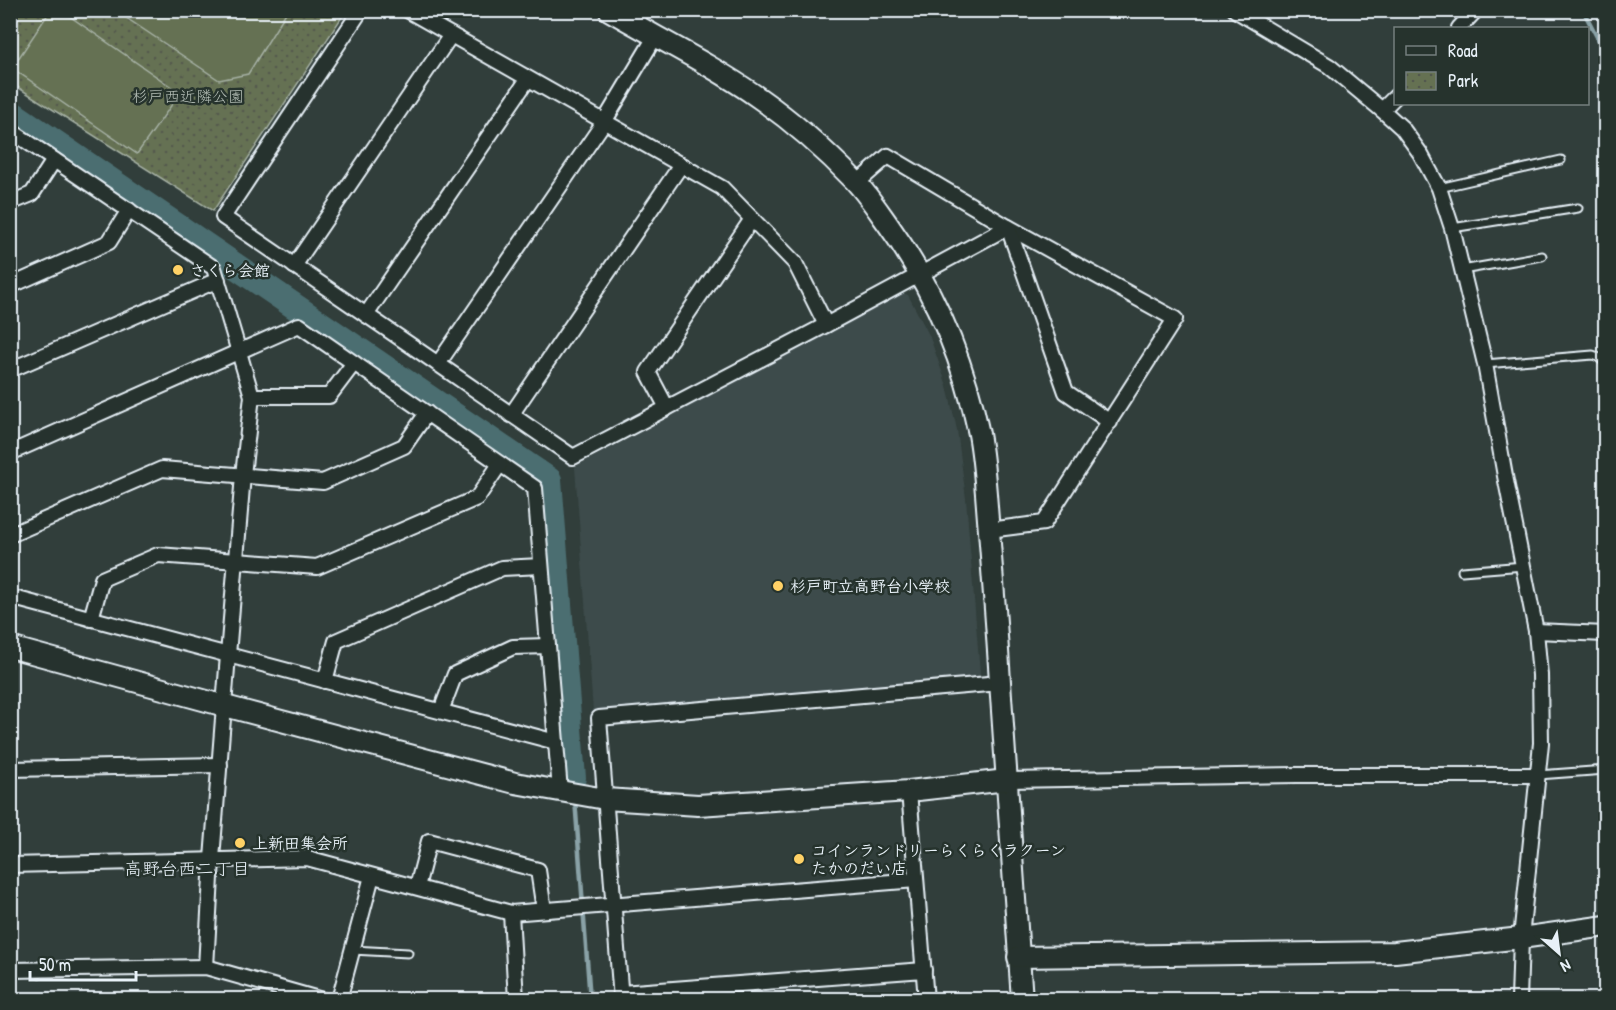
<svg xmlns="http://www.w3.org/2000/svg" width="1616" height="1010" font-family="'Patrick Hand','Klee One',sans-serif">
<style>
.built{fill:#3e4c4c}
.park{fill:url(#park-dots);stroke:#a6b1a5;stroke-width:1.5}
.garden{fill:#657152;stroke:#a6b1a5;stroke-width:1.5}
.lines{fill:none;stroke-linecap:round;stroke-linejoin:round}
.stream{stroke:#8aa2a7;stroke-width:4.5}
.river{stroke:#4b6e71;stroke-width:26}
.lane-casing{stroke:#e8f1f8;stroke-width:11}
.street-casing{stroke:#e8f1f8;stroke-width:18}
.secondary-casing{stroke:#e8f1f8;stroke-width:24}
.lane{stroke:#26332d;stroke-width:7}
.street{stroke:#26332d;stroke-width:14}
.secondary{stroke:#26332d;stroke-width:20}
.poi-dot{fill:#ffd166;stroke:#26332d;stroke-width:2}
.labels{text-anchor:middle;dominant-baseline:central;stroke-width:5;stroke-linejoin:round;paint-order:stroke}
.park-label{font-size:16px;fill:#b4beb6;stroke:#26332d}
.poi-label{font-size:16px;font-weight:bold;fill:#e8f1f8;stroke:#26332d;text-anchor:start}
.neighbourhood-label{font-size:18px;fill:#e8f1f8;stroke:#26332d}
</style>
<defs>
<pattern id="park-dots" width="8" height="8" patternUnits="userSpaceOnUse" patternTransform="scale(1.5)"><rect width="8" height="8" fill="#657152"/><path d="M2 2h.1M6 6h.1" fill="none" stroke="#545a4e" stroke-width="1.8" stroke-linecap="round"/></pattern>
</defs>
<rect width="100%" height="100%" fill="#313e3b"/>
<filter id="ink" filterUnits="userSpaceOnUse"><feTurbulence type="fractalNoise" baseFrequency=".0167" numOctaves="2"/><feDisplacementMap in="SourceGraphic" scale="12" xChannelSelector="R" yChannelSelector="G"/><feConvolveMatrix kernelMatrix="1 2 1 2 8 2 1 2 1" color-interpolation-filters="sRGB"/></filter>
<g filter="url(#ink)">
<!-- built -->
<path class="built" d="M 903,293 L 908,295 L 929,335 L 947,386 L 957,430 L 966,499 L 980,674 L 976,679 L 593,711 L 575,467 Z"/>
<!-- park -->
<path class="park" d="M 10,11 L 346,11 L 213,211 L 11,83 Z"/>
<!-- garden -->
<g class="garden">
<path d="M 50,11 L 62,11 L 180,93 L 137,154 L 12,68 Z"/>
<path d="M 116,11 L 287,11 L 248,74 L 219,80 Z"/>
</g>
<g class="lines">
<!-- stream -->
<g class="stream">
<path d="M 1583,10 L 1606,54"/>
<path d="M 575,799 L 590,1000"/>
</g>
<!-- river -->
<path class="river" d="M 10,112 L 549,480 L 573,778"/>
<defs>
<g id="lane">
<path d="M 1439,188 L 1561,160"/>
<path d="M 1452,228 L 1578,208"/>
<path d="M 1462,270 L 1542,256"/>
<path d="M 1485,364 L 1593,355 L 1598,357 L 1603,361"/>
<path d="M 1462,571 L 1524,566"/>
<path d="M 1538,775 L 1606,770"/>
<path d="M 352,950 L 408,953"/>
</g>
<g id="street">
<path d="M 361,10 L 223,217 L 438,364"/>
<path d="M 407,10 L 722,188 L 795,263 L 826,325 L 1008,227 L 1175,319 L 1044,523 L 989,530"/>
<path d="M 1235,10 L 1329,66 L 1382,110 L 1402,128 L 1420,153 L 1439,188 L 1452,228 L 1485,364 L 1505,476 L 1536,631 L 1540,675 L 1541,743 L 1521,938 L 1519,1000"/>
<path d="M 1459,28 L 1476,10"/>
<path d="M 655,37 L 604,122 L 438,364 L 573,457 L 826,325"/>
<path d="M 1382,110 L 1396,96"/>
<path d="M 10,130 L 214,268 L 252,396 L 243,475 L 228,655 L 212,859 L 206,967"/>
<path d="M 857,183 L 888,156 L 1008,227 L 1066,392 L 1110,422"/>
<path d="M 10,203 L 32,194 L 54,160"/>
<path d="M 294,266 L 451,35"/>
<path d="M 10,286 L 109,242 L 129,210"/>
<path d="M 366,315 L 528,79"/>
<path d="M 10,370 L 218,280"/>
<path d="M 252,396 L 329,396 L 354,363"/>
<path d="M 667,408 L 648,372 L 752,219"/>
<path d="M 511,415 L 681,165"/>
<path d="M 10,453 L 299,325 L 535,488 L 560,791"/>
<path d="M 10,535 L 162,469 L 323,482 L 404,446 L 427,413"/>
<path d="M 10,597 L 556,742"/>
<path d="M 91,619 L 102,579 L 158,555 L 317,567 L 477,498 L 500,464"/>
<path d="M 1536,631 L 1606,634"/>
<path d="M 325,681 L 336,641 L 502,568 L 541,566"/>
<path d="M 441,711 L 455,674 L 513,647 L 548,646"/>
<path d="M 10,769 L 220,765"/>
<path d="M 1007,780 L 1297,775 L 1538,775"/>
<path d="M 909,791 L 926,1000"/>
<path d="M 10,865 L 307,858 L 511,913 L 916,880"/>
<path d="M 417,887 L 429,841 L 538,870 L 544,910"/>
<path d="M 511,913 L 516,1000"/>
<path d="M 10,970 L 206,967 L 322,1000"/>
<path d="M 621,993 L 924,970"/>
<path d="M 339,1000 L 372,876"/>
<path d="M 621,1000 L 599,718 L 1000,683"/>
</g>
<g id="secondary">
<path d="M 609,10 C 659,39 712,65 759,98 C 792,121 828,153 855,181 C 867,194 877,209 887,223 C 932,286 963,357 979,434 C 985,466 986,499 989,531 C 993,582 997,631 1000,682 C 1007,788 1014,894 1022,1000"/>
<path d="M 10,647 L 225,706 L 515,783 L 605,799 L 698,805 L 909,791 L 1007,780"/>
<path d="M 1018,957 L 1395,952 L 1521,938 L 1606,926"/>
</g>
</defs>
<!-- lane casing -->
<use href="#lane" class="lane-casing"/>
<!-- street casing -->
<use href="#street" class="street-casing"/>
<!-- secondary casing -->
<use href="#secondary" class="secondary-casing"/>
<!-- lane -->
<use href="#lane" class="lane"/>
<!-- street -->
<use href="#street" class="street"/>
<!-- secondary -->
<use href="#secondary" class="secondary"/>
</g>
</g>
<!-- markers -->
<g class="poi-dot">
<circle cx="178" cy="270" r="6"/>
<circle cx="778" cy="586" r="6"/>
<circle cx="240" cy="843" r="6"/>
<circle cx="799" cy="859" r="6"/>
</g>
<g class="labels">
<!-- park labels -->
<g class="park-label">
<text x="188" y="96">杉戸西近隣公園</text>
</g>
<!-- poi labels -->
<g class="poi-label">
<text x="190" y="270">さくら会館</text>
<text x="790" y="586">杉戸町立高野台小学校</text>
<text x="252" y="843">上新田集会所</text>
<text x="811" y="850">コインランドリーらくらくラクーン<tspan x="811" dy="18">たかのだい店</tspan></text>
</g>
<!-- neighbourhood labels -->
<g class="neighbourhood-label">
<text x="187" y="868">高野台西二丁目</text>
</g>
</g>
<!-- margin -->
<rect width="1616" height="1010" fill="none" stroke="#26332d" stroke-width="36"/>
<rect x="18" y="18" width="1580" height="974" fill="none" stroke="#e8f1f8" stroke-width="2" filter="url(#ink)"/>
<!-- legend -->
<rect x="1394" y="27" width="195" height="78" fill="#26332d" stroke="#747f7e" stroke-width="1.5"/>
<rect x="1406" y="46" width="30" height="9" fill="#26332d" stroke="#747f7e" stroke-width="1.5"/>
<text x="1448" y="57" font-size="18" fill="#e8f1f8">Road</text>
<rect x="1406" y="72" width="30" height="18" fill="url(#park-dots)" stroke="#747f7e" stroke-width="1.5"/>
<text x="1448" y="87" font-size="18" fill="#e8f1f8">Park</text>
<!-- north arrow -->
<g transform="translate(1559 953) rotate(152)" stroke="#26332d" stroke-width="4.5" paint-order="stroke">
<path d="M0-4.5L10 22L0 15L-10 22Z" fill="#e8f1f8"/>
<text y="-9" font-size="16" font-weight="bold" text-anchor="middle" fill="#e8f1f8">N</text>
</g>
<!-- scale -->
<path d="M30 971v9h106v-9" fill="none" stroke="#e8f1f8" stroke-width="3"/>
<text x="39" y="971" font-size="18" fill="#e8f1f8" stroke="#26332d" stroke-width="4.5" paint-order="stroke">50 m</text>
</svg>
